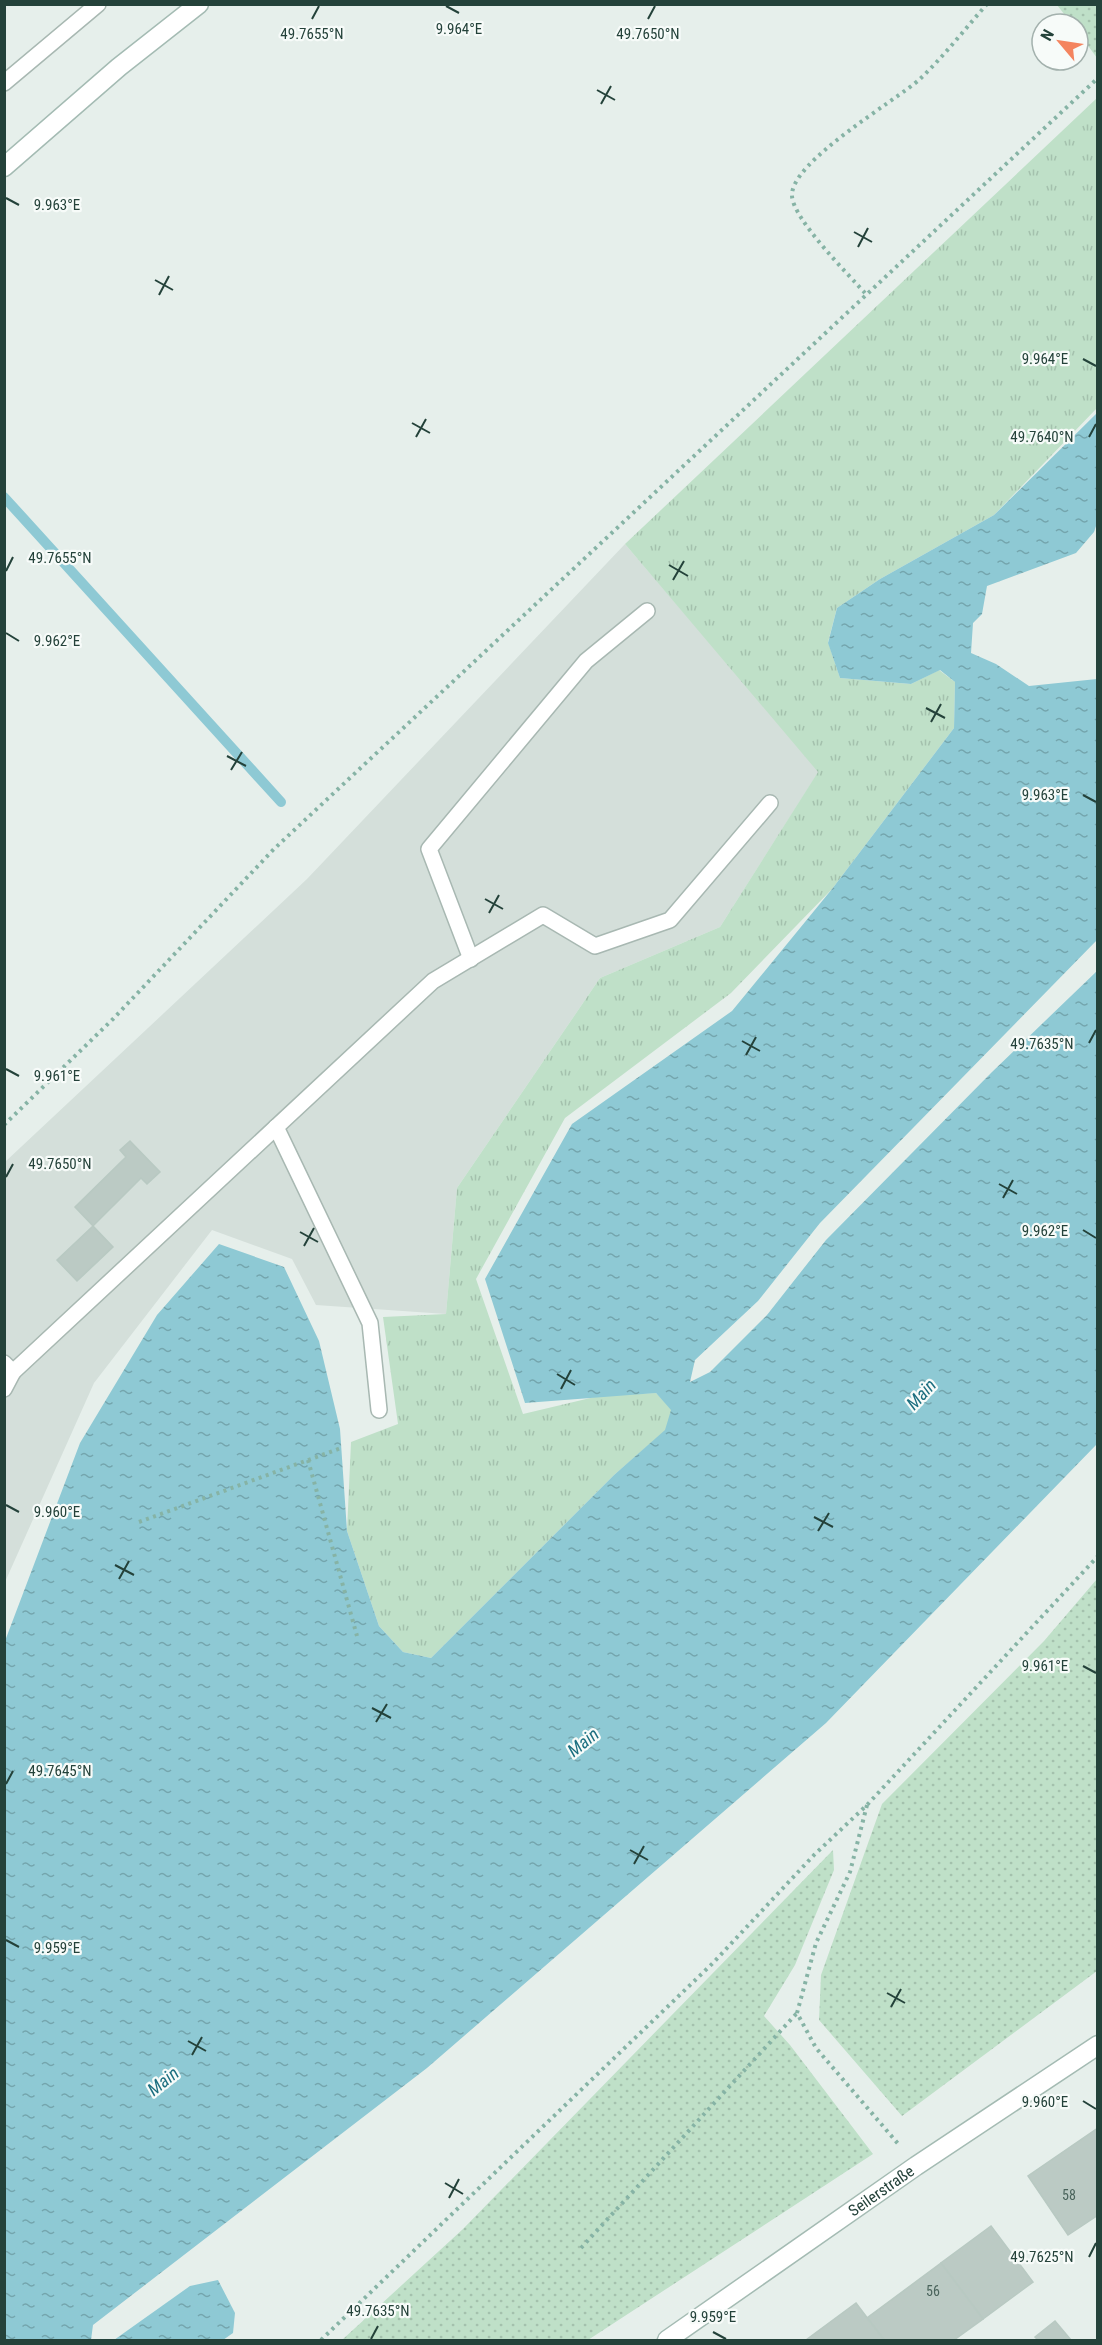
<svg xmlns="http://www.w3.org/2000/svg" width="1102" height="2345" font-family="'Roboto Condensed',sans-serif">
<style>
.built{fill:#d4dfda}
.grass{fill:url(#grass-tufts)}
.garden{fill:url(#garden-dots)}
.water{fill:url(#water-ripples)}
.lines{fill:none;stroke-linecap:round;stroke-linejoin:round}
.stream{stroke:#8ec9d4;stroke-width:10}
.building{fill:#bbcac4;stroke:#b8c9c2;stroke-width:1.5}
.service-casing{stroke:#a8b8b2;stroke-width:18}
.secondary-casing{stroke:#a4bbb3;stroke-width:21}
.path{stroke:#86b3a5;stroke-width:4;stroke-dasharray:3 4.5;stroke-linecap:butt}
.service{stroke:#fff;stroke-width:15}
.secondary{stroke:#fff;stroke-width:18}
.ticks{fill:none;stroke:#24423a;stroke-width:2}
.labels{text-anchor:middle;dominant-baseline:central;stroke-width:4.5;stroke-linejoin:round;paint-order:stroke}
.number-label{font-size:14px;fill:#4a645c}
.street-label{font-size:16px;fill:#24423a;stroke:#f7fbf9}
.water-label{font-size:18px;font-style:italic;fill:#1c6f80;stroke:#f7fbf9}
.ticks-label{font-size:15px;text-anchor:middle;fill:#24423a;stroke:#f7fbf9;stroke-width:4.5;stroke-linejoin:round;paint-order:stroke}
</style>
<defs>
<pattern id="grass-tufts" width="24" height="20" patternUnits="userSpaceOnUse" patternTransform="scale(1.5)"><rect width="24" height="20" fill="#bfe0c8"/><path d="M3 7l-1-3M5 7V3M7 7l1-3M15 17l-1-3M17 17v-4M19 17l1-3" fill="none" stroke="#a4c1ad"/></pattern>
<pattern id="garden-dots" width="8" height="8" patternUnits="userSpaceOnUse" patternTransform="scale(1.5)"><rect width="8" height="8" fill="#bfe0c8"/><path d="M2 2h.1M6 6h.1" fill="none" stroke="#a4c1ad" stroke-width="1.8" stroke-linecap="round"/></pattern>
<pattern id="water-ripples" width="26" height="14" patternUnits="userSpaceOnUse" patternTransform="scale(1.5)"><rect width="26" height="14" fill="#8ec9d4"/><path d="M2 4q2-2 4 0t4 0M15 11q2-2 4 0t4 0" fill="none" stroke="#74a5ad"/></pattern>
</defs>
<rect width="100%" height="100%" fill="#e6efeb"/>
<!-- built -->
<path class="built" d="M 625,544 L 819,771 L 720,927 L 600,978 L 457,1188 L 446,1314 L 316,1305 L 292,1259 L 212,1230 L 94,1383 L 5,1582 L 5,1162 L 307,879 Z"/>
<!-- grass -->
<path class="grass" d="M 1097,98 L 1097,408 L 994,515 L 880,579 L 837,608 L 828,642 L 840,678 L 911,684 L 939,670 L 955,682 L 954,728 L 832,889 L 731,993 L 565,1118 L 476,1279 L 523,1414 L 603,1395 L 656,1393 L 672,1410 L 666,1430 L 614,1475 L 431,1658 L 403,1652 L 379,1626 L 347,1531 L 351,1442 L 398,1424 L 383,1317 L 446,1314 L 457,1188 L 600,978 L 720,927 L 818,772 L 625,544 Z"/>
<!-- garden -->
<g class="garden">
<path d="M 1057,5 L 1097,5 L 1097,58 L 1078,32 L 1078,24 L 1072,24 Z"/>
<path d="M 1097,1579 L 1097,1971 L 902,2116 L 819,2020 L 821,1975 L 882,1804 L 1044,1641 Z"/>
<path d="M 833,1850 L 834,1870 L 795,1965 L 764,2016 L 790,2045 L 873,2154 L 588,2340 L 342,2340 L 463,2229 Z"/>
</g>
<!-- water -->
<g class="water">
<path d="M 1097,413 L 1098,520 L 1094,532 L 1076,553 L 987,586 L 982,614 L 973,623 L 971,653 L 996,664 L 1029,686 L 1097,679 L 1097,940 L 820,1223 L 758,1301 L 695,1360 L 690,1382 L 710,1372 L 767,1315 L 826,1240 L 992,1072 L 1097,971 L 1097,1444 L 826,1723 L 427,2068 L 93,2325 L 91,2340 L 5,2340 L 5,1641 L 80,1443 L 157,1315 L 219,1244 L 284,1267 L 319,1341 L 340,1429 L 347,1531 L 379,1626 L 403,1652 L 431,1658 L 614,1475 L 665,1430 L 671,1410 L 656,1393 L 525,1403 L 485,1279 L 572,1124 L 732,1011 L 832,889 L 954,728 L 955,682 L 940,670 L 911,684 L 840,678 L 828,643 L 837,608 L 880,579 L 994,515 Z"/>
<path d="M 218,2280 L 235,2313 L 233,2333 L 223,2340 L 114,2340 L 190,2286 Z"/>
</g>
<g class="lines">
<!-- stream -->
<path class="stream" d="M 4,497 L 281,802"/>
</g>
<!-- building -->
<g class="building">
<path d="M 130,1141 L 160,1172 L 147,1184 L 141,1178 L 93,1226 L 75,1207 L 126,1157 L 120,1150 Z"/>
<path d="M 93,1226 L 113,1247 L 77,1281 L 57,1260 Z"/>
<path d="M 1098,2128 L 1098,2215 L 1068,2235 L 1028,2176 Z"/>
<path d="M 991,2226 L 1033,2282 L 983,2319 L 941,2263 Z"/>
<path d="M 941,2263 L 983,2319 L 954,2340 L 884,2340 L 867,2318 Z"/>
<path d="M 856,2303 L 884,2340 L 806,2340 Z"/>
<path d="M 1055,2321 L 1071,2340 L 1038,2340 L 1035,2337 Z"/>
</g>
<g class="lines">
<defs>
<g id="service">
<path d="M 4,83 L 98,4"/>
<path d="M 471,959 L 429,849 L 586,661 L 647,611"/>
<path d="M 276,1127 L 370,1323 L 379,1410"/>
<path d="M 4,1363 L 13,1372 L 4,1389"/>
<path d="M 13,1372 L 433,981 L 543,915 L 595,946 L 670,920 L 770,803"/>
</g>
<g id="secondary">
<path d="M 4,167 L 119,67 L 199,4"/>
<path id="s1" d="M 667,2340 L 916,2166 L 1098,2045"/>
</g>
</defs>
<!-- service casing -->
<use href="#service" class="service-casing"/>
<!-- secondary casing -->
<use href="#secondary" class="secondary-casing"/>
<!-- path -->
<g class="path">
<path d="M 865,293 C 848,274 793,219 792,196 C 790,162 894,102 920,79 C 944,56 965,29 987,4"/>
<path d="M 4,1125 L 113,1019 L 274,849 L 1098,78"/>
<path d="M 308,1460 L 357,1636"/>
<path d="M 139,1522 L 341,1448"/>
<path d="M 867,1805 L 850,1872 L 816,1943 L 797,2013 L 816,2048 L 900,2146"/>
<path d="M 581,2248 L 797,2013"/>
<path d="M 321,2340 L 713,1963 L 814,1855 L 867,1805 L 1098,1556"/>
</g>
<!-- service -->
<use href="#service" class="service"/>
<!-- secondary -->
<use href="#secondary" class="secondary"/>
</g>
<!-- ticks -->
<path class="ticks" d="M 446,6 L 459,13M 312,19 L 319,6M 648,19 L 655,6M 597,90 L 615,100M 601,104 L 611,86M 6,198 L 19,205M 854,232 L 872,242M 858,247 L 868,228M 155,280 L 173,290M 159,295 L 169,276M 1083,359 L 1096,366M 412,423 L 430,433M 416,437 L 426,419M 1089,437 L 1096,424M 669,565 L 688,576M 6,571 L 13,557M 673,580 L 684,561M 6,633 L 19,641M 926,708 L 945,718M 931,722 L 941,704M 227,756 L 246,766M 231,770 L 242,752M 1083,795 L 1096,802M 485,899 L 503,909M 489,913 L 499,895M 742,1041 L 760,1051M 1089,1043 L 1096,1030M 746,1055 L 756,1037M 6,1069 L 19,1076M 6,1177 L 13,1164M 999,1184 L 1017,1194M 1003,1198 L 1013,1180M 1083,1230 L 1096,1238M 300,1232 L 318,1242M 304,1246 L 314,1228M 557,1374 L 575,1385M 561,1389 L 571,1370M 6,1505 L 19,1512M 814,1517 L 833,1527M 818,1531 L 829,1513M 115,1565 L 134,1575M 119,1579 L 129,1561M 1083,1666 L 1096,1673M 372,1708 L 391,1718M 376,1722 L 387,1704M 6,1784 L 13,1771M 630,1850 L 648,1860M 634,1864 L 644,1846M 6,1940 L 19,1947M 887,1993 L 905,2003M 891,2007 L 901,1989M 188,2041 L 206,2051M 192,2055 L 202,2037M 1083,2101 L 1096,2109M 445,2183 L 463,2194M 449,2198 L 459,2179M 1089,2257 L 1096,2243M 713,2332 L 726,2339M 371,2339 L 378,2326"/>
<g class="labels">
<!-- number labels -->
<g class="number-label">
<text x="1069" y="2195">58</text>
<text x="933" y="2291">56</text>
</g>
<!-- street labels -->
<g class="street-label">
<text stroke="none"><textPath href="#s1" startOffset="261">Seilerstraße</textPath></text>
</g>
<!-- water labels -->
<g class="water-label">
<text transform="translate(921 1394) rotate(-47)">Main</text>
<text transform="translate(583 1742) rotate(-39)">Main</text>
<text transform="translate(163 2081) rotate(-39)">Main</text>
</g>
</g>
<g class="ticks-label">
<text x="459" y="34">9.964°E</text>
<text x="312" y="39">49.7655°N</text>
<text x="648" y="39">49.7650°N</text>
<text x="57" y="210">9.963°E</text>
<text x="1045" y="364">9.964°E</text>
<text x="1042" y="442">49.7640°N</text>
<text x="60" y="563">49.7655°N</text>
<text x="57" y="646">9.962°E</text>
<text x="1045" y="800">9.963°E</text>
<text x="1042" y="1049">49.7635°N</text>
<text x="57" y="1081">9.961°E</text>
<text x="60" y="1169">49.7650°N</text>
<text x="1045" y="1236">9.962°E</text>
<text x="57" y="1517">9.960°E</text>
<text x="1045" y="1671">9.961°E</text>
<text x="60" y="1776">49.7645°N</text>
<text x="57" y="1953">9.959°E</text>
<text x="1045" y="2107">9.960°E</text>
<text x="1042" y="2262">49.7625°N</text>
<text x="378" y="2316">49.7635°N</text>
<text x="713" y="2322">9.959°E</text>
</g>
<!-- border -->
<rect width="1102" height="2345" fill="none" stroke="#24423a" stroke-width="12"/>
<!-- north arrow -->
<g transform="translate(1060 42) rotate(299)"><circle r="28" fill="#f7fbf9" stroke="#a3b1ad" stroke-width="1.5"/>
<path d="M0-4.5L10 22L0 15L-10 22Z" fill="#f4845f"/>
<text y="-9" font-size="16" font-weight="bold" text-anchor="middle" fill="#24423a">N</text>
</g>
</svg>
